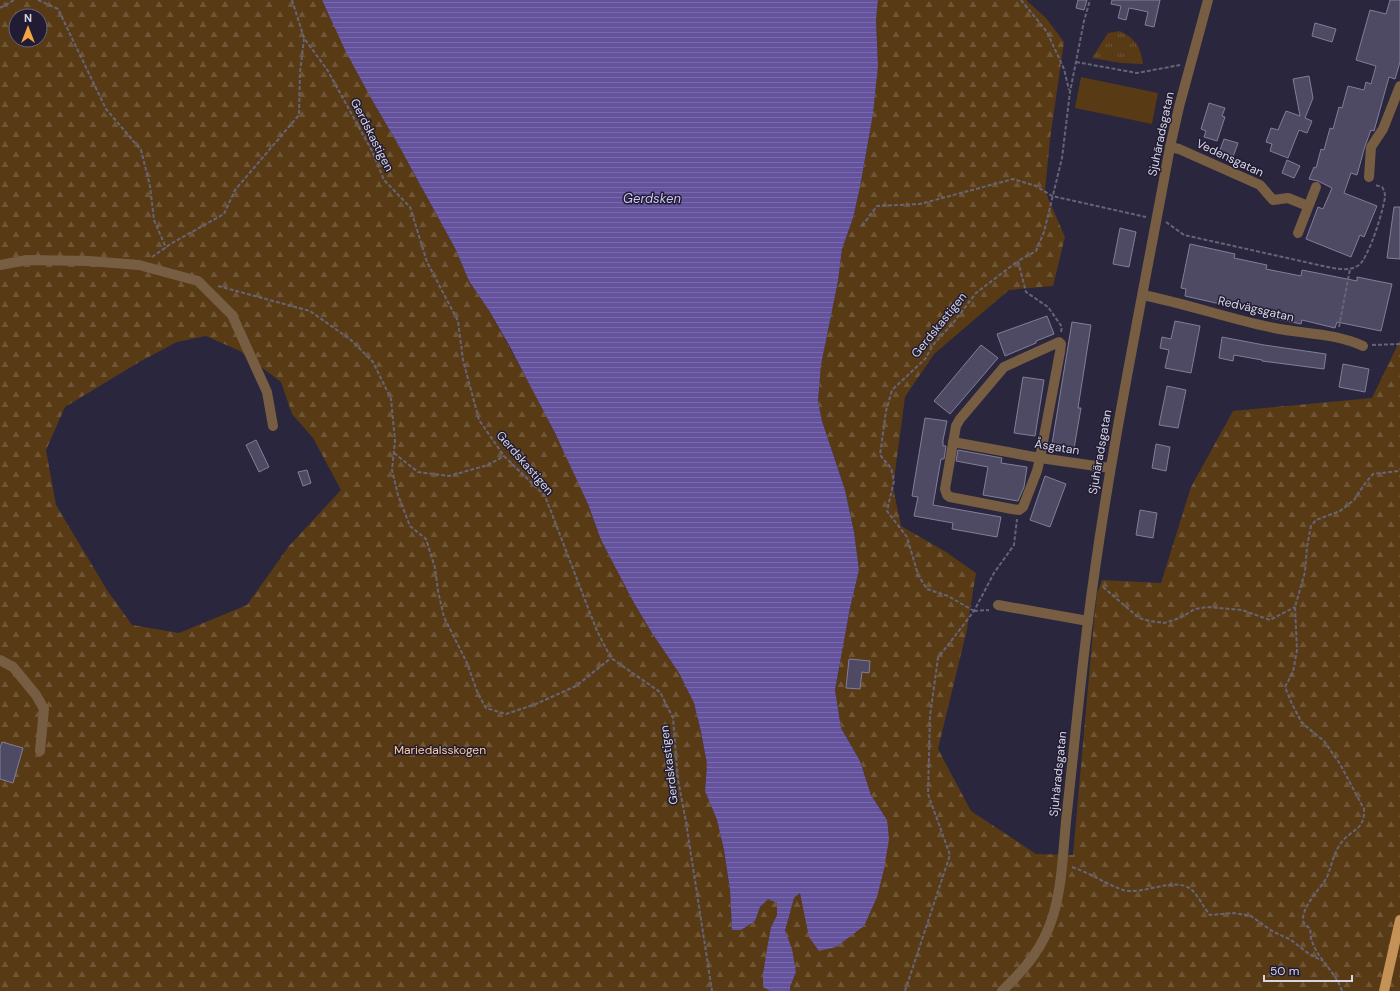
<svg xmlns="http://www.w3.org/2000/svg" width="1400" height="991" font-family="'DM Sans',sans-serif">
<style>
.grass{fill:url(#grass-tufts)}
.forest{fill:url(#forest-firs);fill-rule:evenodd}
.pitch{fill:#583a15}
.water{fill:url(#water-rules)}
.building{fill:#4e4a63;stroke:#827e9a}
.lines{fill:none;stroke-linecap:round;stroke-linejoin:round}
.path{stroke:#676478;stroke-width:2;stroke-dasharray:4 2;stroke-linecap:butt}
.minor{stroke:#775e43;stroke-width:10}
.major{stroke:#c49156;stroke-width:10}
.labels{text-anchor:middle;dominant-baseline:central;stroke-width:3;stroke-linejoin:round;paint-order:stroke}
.street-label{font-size:12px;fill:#d8d6e5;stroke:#211c33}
.park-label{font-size:12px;fill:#fdcd98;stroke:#211c33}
.water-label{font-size:13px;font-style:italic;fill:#cec7f1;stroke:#211c33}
</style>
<defs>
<pattern id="grass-tufts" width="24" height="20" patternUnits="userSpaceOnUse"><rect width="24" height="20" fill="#583a15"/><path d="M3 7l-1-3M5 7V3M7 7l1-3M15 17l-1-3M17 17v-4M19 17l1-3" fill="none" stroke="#6f5637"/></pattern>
<pattern id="forest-firs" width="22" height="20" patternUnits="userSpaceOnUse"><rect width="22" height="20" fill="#583a15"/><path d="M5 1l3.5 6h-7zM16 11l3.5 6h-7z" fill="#6f5637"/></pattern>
<pattern id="water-rules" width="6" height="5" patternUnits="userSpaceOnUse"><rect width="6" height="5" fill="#64529c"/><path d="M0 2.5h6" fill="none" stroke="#796aaa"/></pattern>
</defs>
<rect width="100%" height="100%" fill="#2a263d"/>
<!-- grass -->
<path class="grass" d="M 1120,31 C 1136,40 1140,45 1143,64 L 1121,63 L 1092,58 L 1108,33 Z"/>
<!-- forest -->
<g class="forest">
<path d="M 0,0 L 322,0 L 372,100 L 399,146 L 456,250 L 469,281 L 490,312 L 533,390 L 576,475 L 588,504 L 601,540 L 634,603 L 652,633 L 679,673 L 694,703 L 701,732 L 707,764 L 705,791 L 717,820 L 724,850 L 730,890 L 732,929 L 755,921 L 760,907 L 768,898 L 777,903 L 777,915 L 771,927 L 763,986 L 770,991 L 0,991 ZM 16,16 L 40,16 L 40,40 L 16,40 ZM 206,336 L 240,351 L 281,382 L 292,414 L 313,438 L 341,490 L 289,546 L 247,605 L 179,633 L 132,625 L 107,590 L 56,505 L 46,450 L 65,407 L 141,361 L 177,342 Z"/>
<path d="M 878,0 L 1026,0 L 1046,18 L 1064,42 L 1050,139 L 1045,191 L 1065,237 L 1053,286 L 1009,290 L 934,354 L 905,397 L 893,487 L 901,526 L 946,552 L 976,573 L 967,629 L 938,749 L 971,811 L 1036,854 L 1073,855 L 1094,620 L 1097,594 L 1102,580 L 1161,583 L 1191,487 L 1233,411 L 1372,398 L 1400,340 L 1400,991 L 790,991 L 790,987 L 796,972 L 785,931 L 794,898 L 887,820 L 871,795 L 860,761 L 841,728 L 835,690 L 850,608 L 859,570 L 854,532 L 845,490 L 822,421 L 818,401 L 821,365 L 838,281 L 842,249 L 853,218 L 860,187 L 873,114 L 878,66 L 876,19 Z"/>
</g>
<!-- pitch -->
<path class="pitch" d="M 1081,77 L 1158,93 L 1152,124 L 1075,108 Z"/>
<!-- water -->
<path class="water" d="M 322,0 L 878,0 L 876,19 L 878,66 L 873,114 L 860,187 L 853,218 L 842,249 L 838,281 L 821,365 L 818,401 L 822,421 L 845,490 L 854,532 L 859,570 L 850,608 L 835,690 L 841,728 L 860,761 L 871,795 L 887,820 L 889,839 L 884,869 L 877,897 L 864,926 L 836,947 L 819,951 L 809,937 L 800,893 L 794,898 L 785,931 L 792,949 L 796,972 L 790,987 L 790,991 L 770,991 L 763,987 L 763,974 L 767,949 L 771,927 L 777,915 L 777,903 L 768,899 L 760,907 L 755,921 L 741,930 L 732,930 L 730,890 L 724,850 L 717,820 L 705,791 L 707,764 L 701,732 L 694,703 L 679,673 L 652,633 L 634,603 L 601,540 L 588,504 L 555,433 L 510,347 L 490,312 L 469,281 L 456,250 L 399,146 L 372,100 L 345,50 Z"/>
<!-- building -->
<g class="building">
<path d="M 1078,0 L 1087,0 L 1084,10 L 1076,8 Z"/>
<path d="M 1112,0 L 1160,0 L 1154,27 L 1145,25 L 1148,12 L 1139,10 L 1129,8 L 1126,20 L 1118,18 L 1121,6 L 1111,4 Z"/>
<path d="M 1390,0 L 1400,0 L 1400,62 L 1395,79 L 1389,77 L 1374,131 L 1371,130 L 1365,146 L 1357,175 L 1351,173 L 1344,193 L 1377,206 L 1364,237 L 1360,235 L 1351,257 L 1306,239 L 1318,207 L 1323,209 L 1332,188 L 1318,181 L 1309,179 L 1314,167 L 1316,168 L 1321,149 L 1324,150 L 1330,128 L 1333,129 L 1339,107 L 1342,108 L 1348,86 L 1364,90 L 1366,82 L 1371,84 L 1376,66 L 1356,60 L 1370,10 L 1386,14 Z"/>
<path d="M 1315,23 L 1336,29 L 1332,42 L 1312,36 Z"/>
<path d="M 1309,76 L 1313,98 L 1305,118 L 1312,121 L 1307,133 L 1299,130 L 1288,158 L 1270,151 L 1272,144 L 1266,142 L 1271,128 L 1278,130 L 1286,111 L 1300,116 L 1293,79 Z"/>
<path d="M 1209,103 L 1225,108 L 1222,116 L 1225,117 L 1217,141 L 1204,137 L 1206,131 L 1201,129 Z"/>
<path d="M 1224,139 L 1238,143 L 1233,157 L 1219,153 Z"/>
<path d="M 1287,160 L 1300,166 L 1294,178 L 1282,173 Z"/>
<path d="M 1394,207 L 1400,207 L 1400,259 L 1387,258 Z"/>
<path d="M 1120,228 L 1136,232 L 1129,267 L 1113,264 Z"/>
<path d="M 1190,244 L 1235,254 L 1234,258 L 1267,265 L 1266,269 L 1301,276 L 1302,270 L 1357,281 L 1357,277 L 1392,284 L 1381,331 L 1337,322 L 1335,328 L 1302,320 L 1301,324 L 1272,318 L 1273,316 L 1185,296 L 1186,289 L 1181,288 Z"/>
<path d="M 1047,316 L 1054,334 L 1036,341 L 1036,343 L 1005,356 L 997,334 Z"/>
<path d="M 1175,321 L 1200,326 L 1191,373 L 1165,368 L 1169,350 L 1160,348 L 1162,337 L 1171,339 Z"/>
<path d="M 1072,322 L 1091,325 L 1078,408 L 1081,408 L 1073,454 L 1051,450 Z"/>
<path d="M 1222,337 L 1264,345 L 1326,354 L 1324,369 L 1262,361 L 1262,360 L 1234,355 L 1233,361 L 1219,358 Z"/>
<path d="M 981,345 L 998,358 L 950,414 L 934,401 Z"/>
<path d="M 1343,364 L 1369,369 L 1365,392 L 1339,387 Z"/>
<path d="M 1023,377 L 1044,380 L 1035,436 L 1014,433 Z"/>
<path d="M 1167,386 L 1186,390 L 1178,428 L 1159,425 Z"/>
<path d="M 925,418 L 947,421 L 943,440 L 943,446 L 946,446 L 944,459 L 941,459 L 933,505 L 1001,517 L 997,537 L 952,529 L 953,523 L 914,516 L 918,497 L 912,496 Z"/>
<path d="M 256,440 L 269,467 L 259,472 L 246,445 Z"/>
<path d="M 1156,444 L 1170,447 L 1166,471 L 1152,468 Z"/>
<path d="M 958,450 L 1002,458 L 1001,463 L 1027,467 L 1024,487 L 1018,501 L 983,495 L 988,467 L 956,461 Z"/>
<path d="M 307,470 L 311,483 L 303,486 L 298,472 Z"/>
<path d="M 1045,476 L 1066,484 L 1050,527 L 1030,520 Z"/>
<path d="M 1140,510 L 1157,513 L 1153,538 L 1136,535 Z"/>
<path d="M 849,659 L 870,661 L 869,673 L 862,672 L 860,689 L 846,688 Z"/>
<path d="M 2,742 L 23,748 L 13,783 L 0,779 L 0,748 Z"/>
</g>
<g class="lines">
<!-- path -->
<g class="path">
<path d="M 38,0 L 58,9 L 106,109 L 141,150 L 150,186 L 154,220 L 166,248"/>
<path d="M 292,0 L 304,38 L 328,71 L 372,151 L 384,180 L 410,207 L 427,262 L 458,321 L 463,360 L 479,420 L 504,456 L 545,496 L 597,631 L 611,658 L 660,692 L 673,718 L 678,780 L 686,822 L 712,991"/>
<path d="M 1021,0 L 1047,32 L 1064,69 L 1069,90"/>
<path d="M 0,8 L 14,0"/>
<path d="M 1076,62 L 1137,73 L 1180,65"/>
<path d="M 1166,222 L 1184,235 L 1193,237 L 1332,268 C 1341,269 1351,271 1359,265 C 1369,257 1384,209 1385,196 C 1385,193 1384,190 1382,187 L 1375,185"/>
<path d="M 862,226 L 877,206 L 920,204 L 1013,179 L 1036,186 L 1052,196 L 1146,217"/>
<path d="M 152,257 L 172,243 L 224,214 L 235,190 L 299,115 L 300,72 L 304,39"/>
<path d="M 218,286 L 310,311 L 351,340 L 373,362 L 391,399 L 395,441 L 392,470 L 398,495 L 410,526 L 426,539 L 435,568 L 438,591 L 444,617 L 467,663 L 478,694 L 486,708 L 506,714 L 536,704 L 576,686 L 611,658"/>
<path d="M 1339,327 L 1350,269"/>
<path d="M 1061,332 L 1062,327 L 1048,307 L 1026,292 L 1018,261 L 1036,251 L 1044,232 L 1062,158 L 1070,92 L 1084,21 L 1090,0"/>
<path d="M 1372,345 L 1400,344"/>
<path d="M 394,453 L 418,472 L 449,476 L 488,465 L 504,456"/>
<path d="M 1103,587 L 1139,618 L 1150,621 L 1164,623 L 1180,618 L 1195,609 L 1207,607 L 1242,610 L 1270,620 L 1295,607"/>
<path d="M 974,611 L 948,596 L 927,589 L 918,575 L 907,537 L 887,511 L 894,481 L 891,468 L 880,455 L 886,411 L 892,390 L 925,359 L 933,345 L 953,323 L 976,293 L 1018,261"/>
<path d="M 974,611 L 989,610"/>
<path d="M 1072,867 C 1090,873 1106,884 1123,890 C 1144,896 1174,875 1192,890 C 1199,897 1204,908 1210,915 L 1234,913 L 1251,916 L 1272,931 L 1291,940 L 1309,954 L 1323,961"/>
<path d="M 905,991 L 950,855 L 928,794 L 930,716 L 938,658 L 974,611 L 994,573 L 1014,545 L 1017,519"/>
<path d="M 1342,991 C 1336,972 1318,960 1312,941 C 1310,938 1311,932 1310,929 C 1307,925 1303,925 1303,919 C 1303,905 1321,888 1327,877 C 1332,865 1333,854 1341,843 C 1351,829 1365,831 1364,809 L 1340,764 L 1324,741 L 1302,723 L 1292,704 L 1285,687 L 1293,672 L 1297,650 L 1295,607 L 1305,572 L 1307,547 L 1311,526 L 1316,520 L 1340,511 L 1354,500 L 1366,482 L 1373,474 L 1398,471 L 1400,469"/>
</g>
<!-- minor -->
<g class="minor">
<path d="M 1170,147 L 1179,149 L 1260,185 L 1273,200 L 1288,198 L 1308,206"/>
<path d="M 1369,177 L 1371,147 L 1383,129 L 1400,86"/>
<path d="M 1298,233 L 1316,187"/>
<path d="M 0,265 L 27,260 L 89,261 L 139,265 L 198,281 L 232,315 L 267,392 L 273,426"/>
<path d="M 1143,295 C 1187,304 1230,319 1274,328 C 1304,334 1335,333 1363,346"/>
<path d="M 1059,342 L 1061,344 L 1060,352 L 1040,458 L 1037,471 L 1023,507 L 1019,510 L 1012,509 L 950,497 L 947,495 L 945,489 L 956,426 L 960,419 L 1004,367 Z"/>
<path d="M 953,442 L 1040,458 L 1110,468"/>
<path d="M 998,605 L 1088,621"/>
<path d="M 0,660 L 13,667 L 36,695 L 44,709 L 40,751"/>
<path d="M 1002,991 C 1026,968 1043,948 1053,916 C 1063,883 1063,846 1067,812 C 1074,748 1080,685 1088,621 C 1108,462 1141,305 1170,147 L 1179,107 L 1208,0"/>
</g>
<!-- major -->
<path class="major" d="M 1384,991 L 1400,920"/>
</g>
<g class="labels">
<!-- street labels -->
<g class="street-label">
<text transform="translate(1161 134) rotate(-78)">Sjuhäradsgatan</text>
<text transform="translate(372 135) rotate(63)">Gerdskastigen</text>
<text transform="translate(1230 158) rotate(25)">Vedensgatan</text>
<text transform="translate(1256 309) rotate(13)">Redvägsgatan</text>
<text transform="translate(939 325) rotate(-51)">Gerdskastigen</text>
<text transform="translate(1057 447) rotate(9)">Åsgatan</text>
<text transform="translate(1100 452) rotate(-80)">Sjuhäradsgatan</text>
<text transform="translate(525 463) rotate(49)">Gerdskastigen</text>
<text transform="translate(669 765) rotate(-97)">Gerdskastigen</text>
<text transform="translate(1058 774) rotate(-84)">Sjuhäradsgatan</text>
</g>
<!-- park labels -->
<g class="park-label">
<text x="440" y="750">Mariedalsskogen</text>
</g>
<!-- water labels -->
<g class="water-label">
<text x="652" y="198">Gerdsken</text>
</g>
</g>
<!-- north arrow -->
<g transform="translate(28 28)"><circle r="19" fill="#211c33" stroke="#6a667a"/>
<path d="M0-3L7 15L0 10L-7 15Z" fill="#f2a541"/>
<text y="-6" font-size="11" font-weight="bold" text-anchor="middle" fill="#d8d6e5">N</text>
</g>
<!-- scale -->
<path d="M1264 975v6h88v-6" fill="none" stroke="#d8d6e5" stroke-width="2"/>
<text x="1270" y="975" font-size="12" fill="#d8d6e5" stroke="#211c33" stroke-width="3" paint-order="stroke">50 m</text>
</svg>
